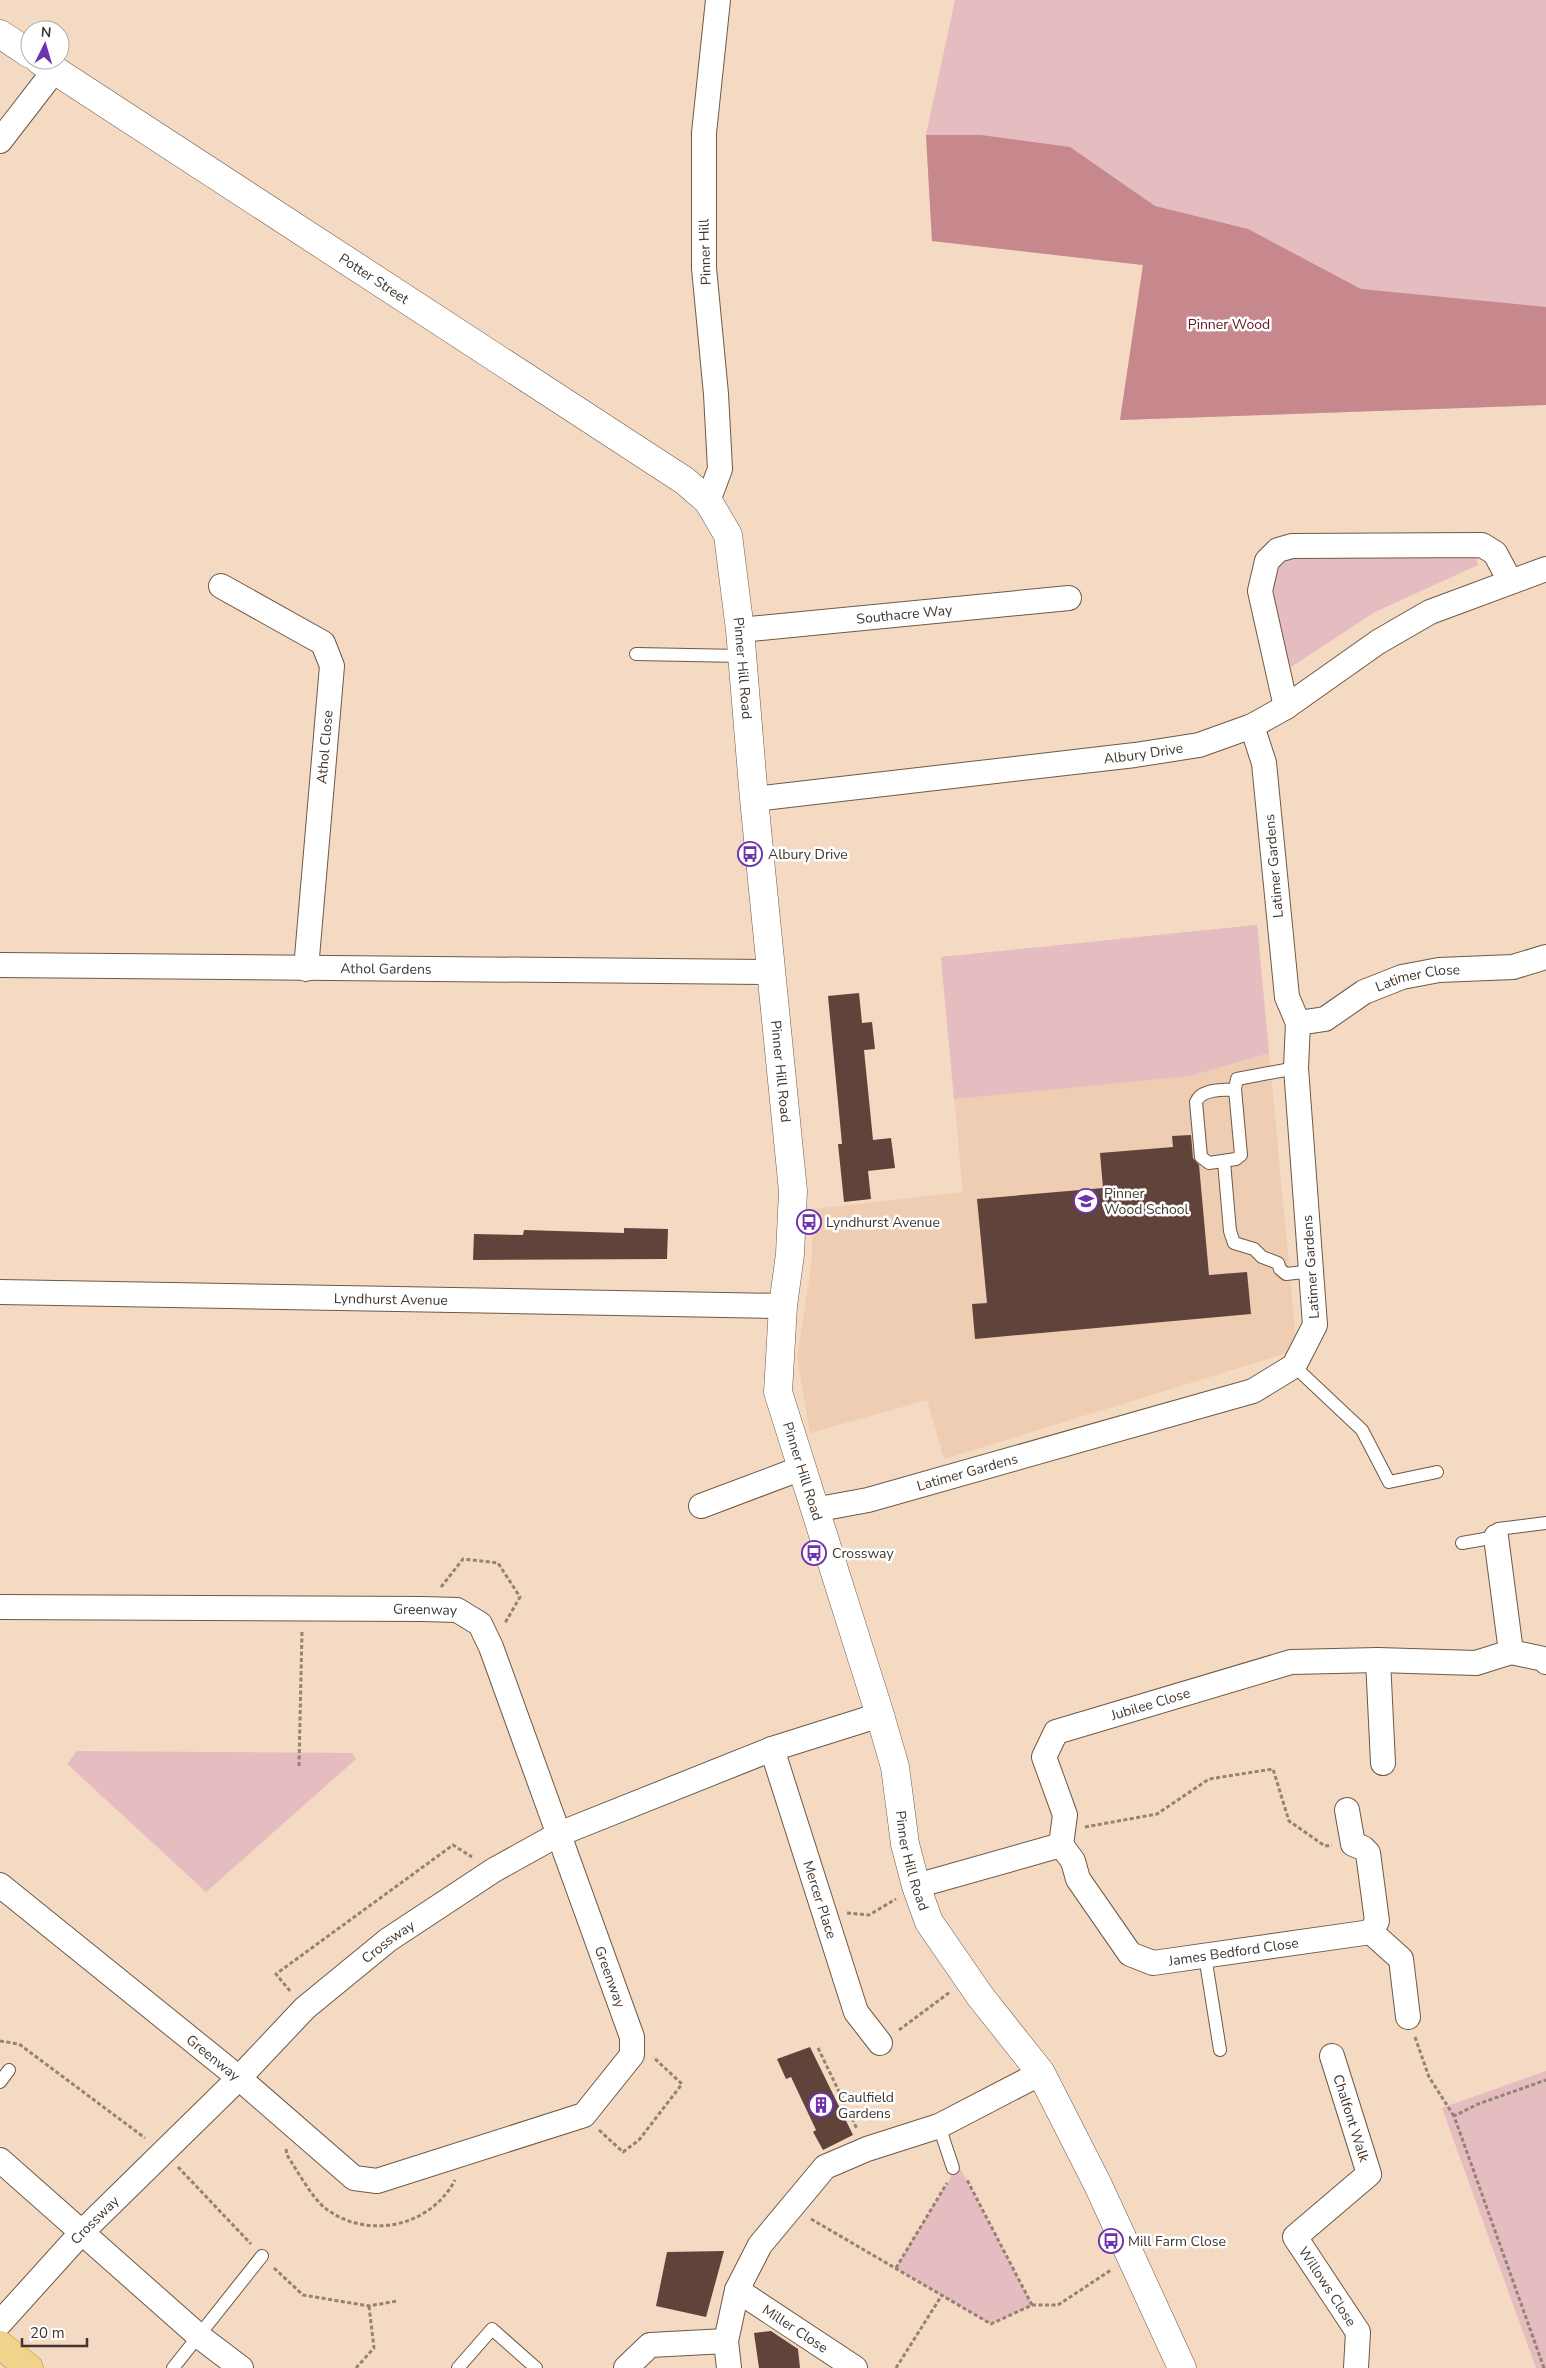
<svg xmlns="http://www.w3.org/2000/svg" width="1546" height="2368" font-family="'Nunito Sans',sans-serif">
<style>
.built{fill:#eecdb2}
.green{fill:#e5bdc0}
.forest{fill:#c6888d}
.building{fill:#60433b}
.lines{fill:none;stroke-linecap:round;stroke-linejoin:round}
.service-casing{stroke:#6f5945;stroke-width:14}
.minor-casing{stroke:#6f5945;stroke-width:26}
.tertiary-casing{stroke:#6f5945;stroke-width:29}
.primary-casing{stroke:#ad8937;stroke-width:29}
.path{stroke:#948273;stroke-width:3;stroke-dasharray:4 2.5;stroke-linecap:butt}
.service{stroke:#fff;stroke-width:12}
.minor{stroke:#fff;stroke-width:24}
.tertiary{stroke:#fff;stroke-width:28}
.primary{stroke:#f1d38b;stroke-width:28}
.labels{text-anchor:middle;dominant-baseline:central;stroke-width:5;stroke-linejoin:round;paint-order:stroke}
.street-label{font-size:14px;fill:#40362d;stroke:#fff}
.park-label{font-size:14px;fill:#5d1322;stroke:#fff}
.poi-label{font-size:14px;fill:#40362d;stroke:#fff;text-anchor:start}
</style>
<rect width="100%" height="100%" fill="#f4d9c3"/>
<!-- built -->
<path class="built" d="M 1257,925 L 1297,1350 L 944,1459 L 927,1400 L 810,1433 L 797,1358 L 811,1268 L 814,1209 L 963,1192 L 941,957 Z"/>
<!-- green -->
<g class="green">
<path d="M 955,0 L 1546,0 L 1546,405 L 1120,420 L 1143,265 L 932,241 L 926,135 Z"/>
<path d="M 1476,556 L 1478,565 L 1375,612 L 1288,669 L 1267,586 L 1271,565 L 1288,558 Z"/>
<path d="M 1257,925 L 1269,1053 L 1190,1076 L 954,1099 L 941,957 Z"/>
<path d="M 77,1751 L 352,1753 L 356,1759 L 206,1892 L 67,1764 Z"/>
<path d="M 1546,2071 L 1546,2368 L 1536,2368 L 1442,2108 Z"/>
<path d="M 953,2168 L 961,2170 L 1032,2305 L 991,2324 L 896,2268 L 950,2179 Z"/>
</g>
<!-- forest -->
<path class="forest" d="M 926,135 L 981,135 L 1070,147 L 1155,206 L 1248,229 L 1361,289 L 1546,307 L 1546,405 L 1120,420 L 1143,265 L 932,241 Z"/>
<!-- building -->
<g class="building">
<path d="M 859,993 L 862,1023 L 872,1022 L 875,1049 L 864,1050 L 873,1140 L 891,1138 L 895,1168 L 868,1171 L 871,1199 L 844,1202 L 838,1144 L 842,1144 L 828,996 Z"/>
<path d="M 1191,1135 L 1193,1158 L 1199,1165 L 1209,1275 L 1247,1272 L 1251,1314 L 975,1339 L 972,1304 L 987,1303 L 977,1199 L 1103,1188 L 1100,1153 L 1173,1147 L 1172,1136 Z"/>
<path d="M 624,1228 L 668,1229 L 667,1259 L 473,1260 L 474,1234 L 523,1235 L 524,1230 L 624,1233 Z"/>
<path d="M 810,2047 L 853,2135 L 823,2150 L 813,2132 L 816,2130 L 791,2077 L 786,2079 L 777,2059 Z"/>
<path d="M 724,2251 L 706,2317 L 656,2306 L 667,2252 Z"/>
<path d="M 771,2331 L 798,2349 L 800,2368 L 759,2368 L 754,2333 Z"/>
</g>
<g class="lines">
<defs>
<g id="service">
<path d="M 636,654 L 742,656"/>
<path d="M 1235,1089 L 1241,1155 L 1236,1159 L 1209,1163 L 1201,1157 L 1196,1102 C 1202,1088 1222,1091 1235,1089 L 1237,1079 L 1296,1068"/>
<path d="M 1224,1162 L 1230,1231 L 1234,1243 L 1254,1249 L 1262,1257 L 1278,1263 L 1280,1269 L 1286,1274 L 1313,1271"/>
<path d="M 1294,1366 L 1362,1430 L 1389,1482 L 1437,1472"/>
<path d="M 1462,1543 L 1496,1537 L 1498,1529 L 1546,1523"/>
<path d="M 1205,1956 L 1220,2050"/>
<path d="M 0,2082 L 9,2070"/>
<path d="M 939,2126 L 953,2168"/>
<path d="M 173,2368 L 262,2256"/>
<path d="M 458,2368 L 492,2329 L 536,2368"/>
</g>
<g id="minor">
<path d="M 0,141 L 54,71"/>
<path d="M 708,501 L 720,469 L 716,394 L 704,268 L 704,133 L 718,0"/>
<path d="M 221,586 L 323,643 L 332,666 L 306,969"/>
<path id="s1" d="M 740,630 L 1069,598"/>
<path d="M 1286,707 L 1260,591 L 1267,561 L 1278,550 L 1292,546 L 1482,545 L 1495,553 L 1510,581"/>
<path id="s2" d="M 754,799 L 1135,755 L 1199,745 L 1252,726 L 1286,707 L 1378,642 L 1430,612 L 1546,569"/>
<path id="s3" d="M 0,965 L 771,972"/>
<path id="s4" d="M 1298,1023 L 1325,1019 L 1364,992 L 1402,977 L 1439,970 L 1513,967 L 1546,957"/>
<path id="s5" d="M 0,1292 L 783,1306"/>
<path d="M 701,1506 L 802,1468"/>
<path id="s6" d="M 814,1510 L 868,1500 L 1253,1391 L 1294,1366 L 1315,1325 L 1296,1068 L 1298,1023 L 1287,997 L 1264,763 L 1252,726"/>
<path id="s7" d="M 0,1607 L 423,1609 L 457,1610 L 480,1624 L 491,1647 L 632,2037 L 632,2055 L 584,2115 L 377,2181 L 354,2178 L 239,2078 L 0,1885"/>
<path d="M 1511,1652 L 1544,1659 L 1546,1662"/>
<path d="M 1378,1660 L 1383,1763"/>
<path id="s8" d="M 772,1749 L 856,2012 L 880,2043"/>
<path d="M 1347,1810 L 1353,1844 L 1363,1848 L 1368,1853 L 1377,1921 L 1371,1932"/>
<path id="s9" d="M 1061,1845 L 1073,1861 L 1078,1879 L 1130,1954 L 1153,1963 L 1371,1932"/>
<path id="s10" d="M 916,1886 L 1061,1845 L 1065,1815 L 1044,1757 L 1056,1732 L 1291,1662 L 1378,1660 L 1476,1663 L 1511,1652 L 1496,1537"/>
<path d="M 1371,1932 L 1401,1959 L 1408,2017"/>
<path id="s11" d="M 1332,2056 L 1369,2174 L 1295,2237 L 1358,2332 L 1356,2368"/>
<path d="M 0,2160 L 200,2337 L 241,2368"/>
<path id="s12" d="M 737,2290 L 855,2368"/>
<path id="s13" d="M 0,2323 L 83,2231 L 239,2078 L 305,2008 L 388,1940 L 494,1870 L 559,1834 L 772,1749 L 880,1715"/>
<path d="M 626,2368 L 650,2345 L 726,2341"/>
<path d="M 729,2368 L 726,2341 L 737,2290 L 760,2245 L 825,2167 L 867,2149 L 939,2126 L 1041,2073"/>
</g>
<g id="tertiary">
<path d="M 0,34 L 30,54"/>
<path id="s14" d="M 39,60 L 685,481 L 708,501 L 728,535 L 740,630 L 754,799 L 793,1191 L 790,1254 L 783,1306 L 778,1392 L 880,1715 L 895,1767 L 905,1844 L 916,1886 L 929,1922 L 980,1996 L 1041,2073 L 1098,2185 L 1182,2368"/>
</g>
<path id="primary" d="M 0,2345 L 29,2368"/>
</defs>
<!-- service casing -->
<use href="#service" class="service-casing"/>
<!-- minor casing -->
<use href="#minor" class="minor-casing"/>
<!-- tertiary casing -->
<use href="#tertiary" class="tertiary-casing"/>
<!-- primary casing -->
<use href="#primary" class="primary-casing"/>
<!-- path -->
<g class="path">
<path d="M 441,1587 L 463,1559 L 498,1563 L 520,1597 L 505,1623"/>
<path d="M 299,1766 L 302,1631"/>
<path d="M 1085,1827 L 1157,1814 L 1209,1779 L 1273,1769 L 1289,1821 L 1325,1846 L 1332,1845"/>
<path d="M 847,1913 L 869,1915 L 896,1899"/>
<path d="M 290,1991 L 276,1974 L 453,1845 L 472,1857"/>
<path d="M 899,2030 L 950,1992"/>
<path d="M 1415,2037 L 1429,2077 L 1454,2116"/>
<path d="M 0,2041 L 19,2044 L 145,2138"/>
<path d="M 818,2048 L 857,2129"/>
<path d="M 599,2130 L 623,2152 L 639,2140 L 682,2084 L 653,2057"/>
<path d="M 286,2149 L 287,2155 C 296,2169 313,2199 325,2208 C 366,2240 430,2228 455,2180"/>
<path d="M 178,2167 L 251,2244"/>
<path d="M 811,2219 L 991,2324 L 1032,2305 L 966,2178"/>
<path d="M 274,2268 L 303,2295 L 369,2306 L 397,2301"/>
<path d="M 896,2268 L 947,2183"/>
<path d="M 1032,2305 L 1058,2305 L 1111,2270"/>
<path d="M 356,2368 L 374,2348 L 369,2306"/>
<path d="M 896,2368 L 942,2295"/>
<path d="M 1544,2368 L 1454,2116 L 1478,2104 L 1546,2080"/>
</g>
<!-- service -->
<use href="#service" class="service"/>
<!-- minor -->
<use href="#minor" class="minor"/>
<!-- tertiary -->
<use href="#tertiary" class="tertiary"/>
<!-- primary -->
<use href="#primary" class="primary"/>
</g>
<!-- icons -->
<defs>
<symbol id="bus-ring" viewBox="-11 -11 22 22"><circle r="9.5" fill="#fff" stroke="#6d33aa" stroke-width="1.5"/><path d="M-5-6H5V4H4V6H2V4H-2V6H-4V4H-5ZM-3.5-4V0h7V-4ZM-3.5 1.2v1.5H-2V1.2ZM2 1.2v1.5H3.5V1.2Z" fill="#6d33aa"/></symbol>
<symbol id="school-ring" viewBox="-11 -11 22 22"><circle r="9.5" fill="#fff" stroke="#6d33aa" stroke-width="1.5"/><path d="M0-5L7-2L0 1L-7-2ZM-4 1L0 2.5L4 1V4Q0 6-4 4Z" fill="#6d33aa"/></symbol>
<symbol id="building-ring" viewBox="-11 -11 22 22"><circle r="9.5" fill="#fff" stroke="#6d33aa" stroke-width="1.5"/><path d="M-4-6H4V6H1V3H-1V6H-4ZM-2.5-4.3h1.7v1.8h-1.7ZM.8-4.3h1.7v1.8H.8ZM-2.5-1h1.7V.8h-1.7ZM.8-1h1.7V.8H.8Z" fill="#6d33aa"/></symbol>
</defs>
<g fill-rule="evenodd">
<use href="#bus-ring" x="736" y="840" width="28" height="28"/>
<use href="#school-ring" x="1072" y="1187" width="28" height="28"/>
<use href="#bus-ring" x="795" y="1208" width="28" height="28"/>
<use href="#bus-ring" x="800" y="1539" width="28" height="28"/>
<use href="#building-ring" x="807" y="2091" width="28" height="28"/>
<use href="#bus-ring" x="1097" y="2227" width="28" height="28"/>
</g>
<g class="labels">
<!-- street labels -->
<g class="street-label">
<text transform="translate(705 252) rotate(-92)">Pinner Hill</text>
<text stroke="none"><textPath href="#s14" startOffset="400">Potter Street</textPath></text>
<text stroke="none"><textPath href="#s1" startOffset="165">Southacre Way</textPath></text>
<text stroke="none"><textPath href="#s14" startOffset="975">Pinner Hill Road</textPath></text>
<text transform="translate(325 747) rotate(-85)">Athol Close</text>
<text stroke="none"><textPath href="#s2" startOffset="392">Albury Drive</textPath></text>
<text transform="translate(1274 866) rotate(-95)">Latimer Gardens</text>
<text stroke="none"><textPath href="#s3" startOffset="386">Athol Gardens</textPath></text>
<text stroke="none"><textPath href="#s4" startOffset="131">Latimer Close</textPath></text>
<text stroke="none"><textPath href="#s14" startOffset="1380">Pinner Hill Road</textPath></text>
<text transform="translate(1311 1267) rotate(-94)">Latimer Gardens</text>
<text stroke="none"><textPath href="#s5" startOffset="391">Lyndhurst Avenue</textPath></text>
<text stroke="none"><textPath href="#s14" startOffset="1785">Pinner Hill Road</textPath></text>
<text stroke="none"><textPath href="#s6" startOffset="158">Latimer Gardens</textPath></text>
<text stroke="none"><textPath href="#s7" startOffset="425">Greenway</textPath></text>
<text stroke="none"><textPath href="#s10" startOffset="369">Jubilee Close</textPath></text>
<text stroke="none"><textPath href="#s14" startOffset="2190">Pinner Hill Road</textPath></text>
<text stroke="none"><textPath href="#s8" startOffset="158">Mercer Place</textPath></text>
<text stroke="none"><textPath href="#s13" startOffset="545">Crossway</textPath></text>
<text stroke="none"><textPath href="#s9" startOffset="236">James Bedford Close</textPath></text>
<text stroke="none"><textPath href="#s7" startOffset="860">Greenway</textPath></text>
<text transform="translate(213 2058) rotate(39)">Greenway</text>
<text stroke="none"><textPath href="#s11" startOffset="65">Chalfont Walk</textPath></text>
<text stroke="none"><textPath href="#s13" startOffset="140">Crossway</textPath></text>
<text stroke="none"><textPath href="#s11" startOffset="280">Willows Close</textPath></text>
<text stroke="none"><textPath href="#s12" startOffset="70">Miller Close</textPath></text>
</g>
<!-- park labels -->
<g class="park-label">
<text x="1229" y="324">Pinner Wood</text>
</g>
<!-- poi labels -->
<g class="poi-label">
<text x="768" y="854">Albury Drive</text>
<text x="1104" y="1193">Pinner<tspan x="1104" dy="16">Wood School</tspan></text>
<text x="826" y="1222">Lyndhurst Avenue</text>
<text x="832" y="1553">Crossway</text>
<text x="838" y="2097">Caulfield<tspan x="838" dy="16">Gardens</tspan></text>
<text x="1128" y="2241">Mill Farm Close</text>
</g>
</g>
<!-- north arrow -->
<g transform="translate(45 45) rotate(5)"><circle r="24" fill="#ffffff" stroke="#b3afab"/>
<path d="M0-4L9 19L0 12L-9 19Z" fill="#6d33aa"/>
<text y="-8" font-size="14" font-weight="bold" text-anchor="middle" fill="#40362d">N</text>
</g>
<!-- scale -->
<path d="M22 2338v8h65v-8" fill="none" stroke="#40362d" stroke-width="2.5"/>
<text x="30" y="2338" font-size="15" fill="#40362d" stroke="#ffffff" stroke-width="4" paint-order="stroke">20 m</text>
</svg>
